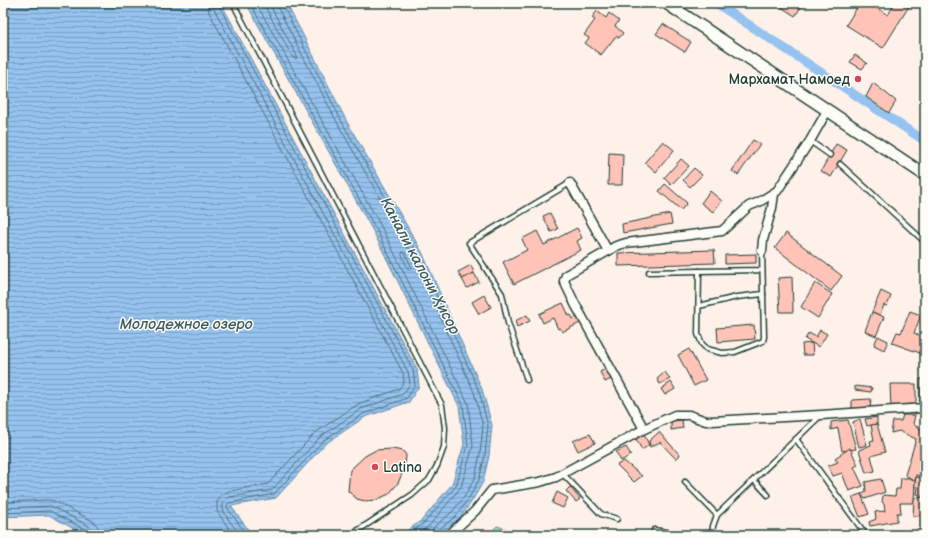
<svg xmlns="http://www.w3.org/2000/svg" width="928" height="538" font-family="'Balsamiq Sans',sans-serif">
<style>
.green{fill:url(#green-dots);stroke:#5f8e6e}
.water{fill:url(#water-rules);stroke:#668da4}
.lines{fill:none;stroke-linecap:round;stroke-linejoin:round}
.shore{stroke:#4e727e;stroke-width:1}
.canal{stroke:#95c2ee;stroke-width:9}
.building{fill:#ffc4b7;stroke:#1f3d34}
.lane-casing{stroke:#1f3d34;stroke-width:7}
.street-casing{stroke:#1f3d34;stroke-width:11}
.secondary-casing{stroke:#1f3d34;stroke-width:14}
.lane{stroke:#fdfcf7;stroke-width:4}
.street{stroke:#fdfcf7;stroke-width:8}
.secondary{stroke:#fdfcf7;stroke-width:11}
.poi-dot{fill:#d1495b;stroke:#fdfcf7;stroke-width:1.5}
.labels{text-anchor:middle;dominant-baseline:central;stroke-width:3;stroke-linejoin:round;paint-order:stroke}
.poi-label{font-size:14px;fill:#1f3d34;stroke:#fdfcf7;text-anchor:end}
.water-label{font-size:15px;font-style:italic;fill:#3c5e62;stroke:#fdfcf7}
</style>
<defs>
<pattern id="green-dots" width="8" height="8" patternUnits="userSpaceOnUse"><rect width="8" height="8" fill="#9fdfa8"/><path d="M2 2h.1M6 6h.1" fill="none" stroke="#88c091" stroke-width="1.8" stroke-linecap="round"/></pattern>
<pattern id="water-rules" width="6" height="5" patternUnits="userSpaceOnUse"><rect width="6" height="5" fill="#95c2ee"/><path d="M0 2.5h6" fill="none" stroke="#799fc2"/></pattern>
</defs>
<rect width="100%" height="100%" fill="#fdf1ea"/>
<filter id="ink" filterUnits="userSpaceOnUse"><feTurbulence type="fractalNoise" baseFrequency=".025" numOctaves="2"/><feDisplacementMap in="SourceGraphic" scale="8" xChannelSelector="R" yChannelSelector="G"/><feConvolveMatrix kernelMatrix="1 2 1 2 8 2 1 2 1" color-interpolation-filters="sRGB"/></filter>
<g filter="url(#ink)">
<!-- green -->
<path class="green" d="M 497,526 L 525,535 L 488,535 Z"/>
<!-- water -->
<g class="water">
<path d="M 3,3 L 221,3 L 417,369 L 419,386 L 409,402 L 365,417 L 325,444 L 276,498 L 231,506 L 252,535 L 89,535 L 74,529 L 49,515 L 3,517 Z"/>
<path d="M 246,3 L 286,3 L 301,31 L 347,122 L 422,252 L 482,389 L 492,425 L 489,456 L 483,482 L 472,501 L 459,519 L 438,535 L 401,535 L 422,520 L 452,484 L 464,444 L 459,406 L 374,233 Z"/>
</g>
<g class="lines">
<!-- shore -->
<g class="shore">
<path d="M 207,3 L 209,12 L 403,373 L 404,382 L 399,389 L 358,404 L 315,433 L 268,484 L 229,491 L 221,495 L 217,502 L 217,511 L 233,535"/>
<path d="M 213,3 L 214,9 L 408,372 L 410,384 L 403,394 L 361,409 L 320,437 L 272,490 L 230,497 C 211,504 234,526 241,535"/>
<path d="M 218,3 L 219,6 L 413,370 L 415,385 L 407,398 L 363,414 L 323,441 L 274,494 L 229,503 L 227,505 L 228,509 L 247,535"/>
<path d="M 250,3 L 377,231 L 463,405 L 468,445 L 456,486 L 425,522 L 408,535"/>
<path d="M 256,3 L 382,228 L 468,403 L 473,446 L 461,487 L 429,526 L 417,535"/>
<path d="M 263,3 L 293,58 L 296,59 L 297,56 L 273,11 L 271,3"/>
<path d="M 277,3 L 278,8 L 339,126 L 413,256 L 474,392 L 483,426 L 480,454 L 475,478 L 465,496 L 452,512 L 434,527 L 431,535"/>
<path d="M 282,3 L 283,6 L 343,124 L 418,254 L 479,391 L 488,426 L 485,455 L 479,480 L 469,498 L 456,516 L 437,531 L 436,535"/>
<path d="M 403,252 L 405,253 L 412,268 L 411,270 L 408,269 L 402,255 Z"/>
<path d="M 3,502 L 49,500 L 54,501 L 93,521 L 98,527 L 99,535"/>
<path d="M 3,508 L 51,506 L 89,526 L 92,530 L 93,535"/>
<path d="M 3,513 L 50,511 L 86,530 L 88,535"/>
</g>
<!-- canal -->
<path class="canal" d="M 716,3 L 925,141"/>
</g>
<!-- building -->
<g class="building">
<path d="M 775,3 L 802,3 L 803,4 L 795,16 Z"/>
<path d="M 860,3 L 869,3 L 888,15 L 895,3 L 911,3 L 883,48 L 846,25 Z"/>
<path d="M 597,11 L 606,18 L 609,13 L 619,21 L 615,26 L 623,33 L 619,38 L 616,36 L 601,55 L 585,43 L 589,38 L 584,35 L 595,20 L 592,18 Z"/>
<path d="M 663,24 L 691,42 L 685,52 L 656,34 Z"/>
<path d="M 855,55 L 867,63 L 862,69 L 850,62 Z"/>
<path d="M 873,83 L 896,101 L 889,113 L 866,97 Z"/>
<path d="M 753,140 L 760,144 L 738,175 L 732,171 Z"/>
<path d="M 663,141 L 674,150 L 656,172 L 645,162 Z"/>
<path d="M 836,144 L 847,150 L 831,177 L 821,171 Z"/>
<path d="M 609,153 L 623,154 L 622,185 L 608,185 Z"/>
<path d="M 681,159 L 689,166 L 671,185 L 664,178 Z"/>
<path d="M 694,168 L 702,175 L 690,187 L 683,180 Z"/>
<path d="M 665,184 L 687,203 L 681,210 L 659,191 Z"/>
<path d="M 710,191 L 722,201 L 713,212 L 701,203 Z"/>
<path d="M 550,213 L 558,229 L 551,232 L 543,216 Z"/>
<path d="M 670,214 L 672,224 L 623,233 L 622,224 Z"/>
<path d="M 577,228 L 582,238 L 577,241 L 581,250 L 514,284 L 503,262 L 527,250 L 522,239 L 537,231 L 544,245 Z"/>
<path d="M 786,233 L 842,276 L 831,291 L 775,248 Z"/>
<path d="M 714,250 L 715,263 L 618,266 L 618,253 Z"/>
<path d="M 756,254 L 756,263 L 725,264 L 725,255 Z"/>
<path d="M 471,265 L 474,273 L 462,279 L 458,272 Z"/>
<path d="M 474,273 L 479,282 L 467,288 L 462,279 Z"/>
<path d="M 792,277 L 793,312 L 780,312 L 778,278 Z"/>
<path d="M 815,283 L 832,294 L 818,318 L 801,307 Z"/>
<path d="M 881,291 L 891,296 L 887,306 L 884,305 L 880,315 L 872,312 Z"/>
<path d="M 484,295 L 491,307 L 479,314 L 472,302 Z"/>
<path d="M 563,303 L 569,316 L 571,315 L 573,319 L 578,316 L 582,322 L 562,332 L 560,328 L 558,329 L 553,318 L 543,323 L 539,314 Z"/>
<path d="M 910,311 L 921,315 L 914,333 L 925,338 L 920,353 L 892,343 L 897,332 L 901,333 Z"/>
<path d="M 872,312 L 884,317 L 876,336 L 865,331 Z"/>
<path d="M 527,315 L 530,321 L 517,327 L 515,321 Z"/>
<path d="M 754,325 L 755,339 L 718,342 L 717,328 Z"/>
<path d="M 820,330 L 827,334 L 819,347 L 805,339 L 809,333 L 816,337 Z"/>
<path d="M 878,336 L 888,341 L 884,350 L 874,345 Z"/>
<path d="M 812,343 L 813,355 L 803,355 L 802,344 Z"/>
<path d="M 689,349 L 706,380 L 694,386 L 678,355 Z"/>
<path d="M 607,368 L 613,378 L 605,382 L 600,372 Z"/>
<path d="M 665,372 L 670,379 L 660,384 L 657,379 Z"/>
<path d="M 920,379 L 925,379 L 925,404 L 920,405 Z"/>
<path d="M 671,382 L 675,389 L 665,395 L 661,389 Z"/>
<path d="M 890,384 L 916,384 L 916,407 L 891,408 Z"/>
<path d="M 855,386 L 872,388 L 871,392 L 855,390 Z"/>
<path d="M 871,399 L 870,410 L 852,411 L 852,400 Z"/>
<path d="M 903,415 L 915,415 L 913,424 L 925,432 L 925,460 L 920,476 L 916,475 L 915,481 L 905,475 L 916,439 L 899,431 L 891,433 L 893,421 L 901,421 Z"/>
<path d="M 877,417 L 877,424 L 867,426 L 865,419 Z"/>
<path d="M 860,419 L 867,445 L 859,447 L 853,422 Z"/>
<path d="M 682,420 L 683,428 L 671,430 L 671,421 Z"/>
<path d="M 848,420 L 856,449 L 842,451 L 838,428 L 831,430 L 831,422 Z"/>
<path d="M 877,424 L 885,452 L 871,456 L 875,471 L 866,473 L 859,450 L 871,445 L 870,441 L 874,440 L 871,425 Z"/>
<path d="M 659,432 L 680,455 L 676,459 L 660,442 L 650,447 L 649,441 Z"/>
<path d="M 590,434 L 595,443 L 578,451 L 573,441 Z"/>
<path d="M 644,434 L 649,445 L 642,450 L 636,439 Z"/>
<path d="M 626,447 L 631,455 L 621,461 L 616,452 Z"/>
<path d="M 850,448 L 858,465 L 854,467 L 863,486 L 849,491 L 842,473 L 833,476 L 828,466 L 838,462 L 835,458 Z"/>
<path d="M 392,449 L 403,451 L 406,455 L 405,467 L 398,483 L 389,494 L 376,500 L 365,501 L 357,499 L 348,491 L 350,470 L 365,456 L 376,450 Z"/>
<path d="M 624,461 L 642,476 L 634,482 L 617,465 Z"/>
<path d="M 916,477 L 925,478 L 924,497 L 917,494 L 918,487 L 914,487 Z"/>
<path d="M 901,478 L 910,478 L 915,481 L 914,503 L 900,503 L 901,513 L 897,513 L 897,521 L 870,526 L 869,522 L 876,519 L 875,512 L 885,511 L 884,504 L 882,502 L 883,495 L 895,496 L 896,489 L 900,489 Z"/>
<path d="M 881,479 L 885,492 L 865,499 L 861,494 L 866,491 L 865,482 Z"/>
<path d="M 570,487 L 580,499 L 576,502 L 566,491 Z"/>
<path d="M 557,492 L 568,498 L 563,508 L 552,503 Z"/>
<path d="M 861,494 L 869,514 L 860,517 L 852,497 Z"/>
<path d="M 925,497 L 925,515 L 913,516 L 914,498 Z"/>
</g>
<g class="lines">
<defs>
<g id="lane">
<path d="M 233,3 L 442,405 L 445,428 L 444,447 L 437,466 L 429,480 L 412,495 L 351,535"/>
<path d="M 810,141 L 830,155"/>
<path d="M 840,164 L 925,242"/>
<path d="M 762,251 L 764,337 L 763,341 L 735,352 L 722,353 L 707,349 L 702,344 L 698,334 L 699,271 L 762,270"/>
<path d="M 649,272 L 699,271"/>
<path d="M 699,306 L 737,297 L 763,294"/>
<path d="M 527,380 L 508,323 L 502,294 L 469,243 L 570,183"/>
<path d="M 796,439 L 866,535"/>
<path d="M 563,474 L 601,514 L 617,519"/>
<path d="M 754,480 L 768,495"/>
<path d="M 685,482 L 717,515"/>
<path d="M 654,530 L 684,535"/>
<path d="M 712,535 L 713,526 L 717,515 L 820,416"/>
</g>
<g id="street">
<path d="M 570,183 L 608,251 L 616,246 L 626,243 L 722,231 L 749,206 L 759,202 L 777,191 L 810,141 L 827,111"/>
<path d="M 608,251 L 566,275 L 564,281 L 575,304 L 644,429"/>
<path d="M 762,251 L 763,240 L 772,208 L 774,194"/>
<path d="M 449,535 L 475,511 L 492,490 L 540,482 L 556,477 L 644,429 L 675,415 L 689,415 L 706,421 L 712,421 L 821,415 L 925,408"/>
</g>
<path id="secondary" d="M 666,3 L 925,175"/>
</defs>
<!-- lane casing -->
<use href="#lane" class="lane-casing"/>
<!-- street casing -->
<use href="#street" class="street-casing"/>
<!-- secondary casing -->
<use href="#secondary" class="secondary-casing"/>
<!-- lane -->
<use href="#lane" class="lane"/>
<!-- street -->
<use href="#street" class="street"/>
<!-- secondary -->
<use href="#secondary" class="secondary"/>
</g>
</g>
<!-- markers -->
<g class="poi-dot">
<circle cx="858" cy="79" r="4"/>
<circle cx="375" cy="467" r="4"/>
</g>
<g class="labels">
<!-- poi labels -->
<g class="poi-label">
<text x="850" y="79">Мархамат Намоед</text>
<text x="383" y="467" text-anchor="start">Latina</text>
</g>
<!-- water labels -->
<g class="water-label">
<text transform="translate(420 266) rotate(62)">Канали калони Ҳисор</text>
<text x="186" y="324">Молодежное озеро</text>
</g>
</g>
<!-- margin -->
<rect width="928" height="538" fill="none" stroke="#fdfcf7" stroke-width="16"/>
<rect x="8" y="8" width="912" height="522" fill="none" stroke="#1f3d34" stroke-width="1.5" filter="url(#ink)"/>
</svg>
